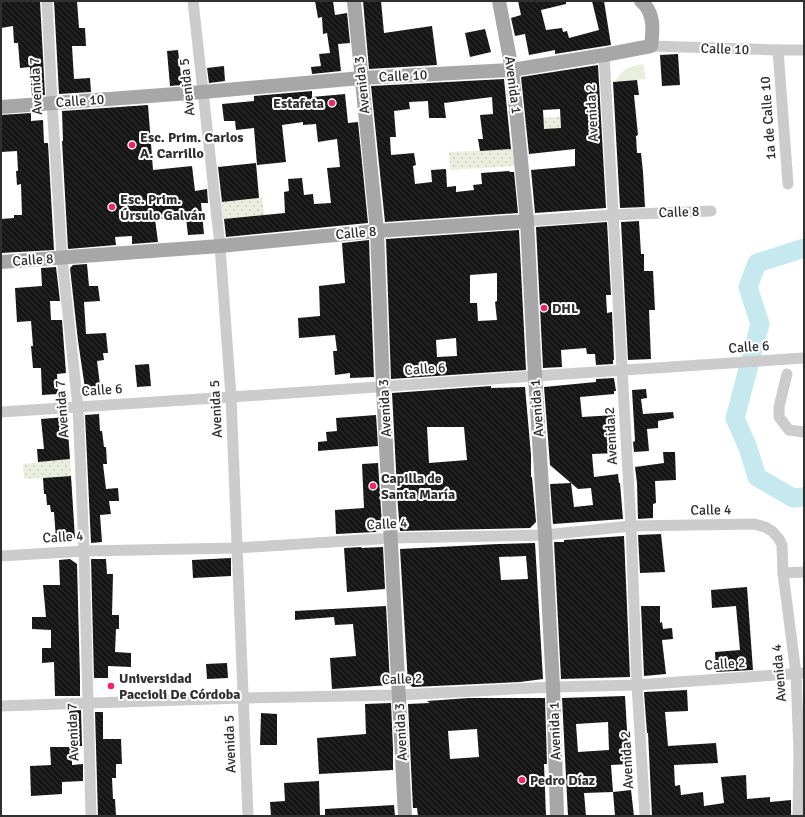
<svg xmlns="http://www.w3.org/2000/svg" width="805" height="817" font-family="Signika,sans-serif">
<style>
.grass{fill:url(#grass-dots)}
.park{fill:#eaeedc}
.lines{fill:none;stroke-linecap:round;stroke-linejoin:round}
.river{stroke:#c6e9ef;stroke-width:19}
.building{fill:url(#building-back-hatch);fill-rule:evenodd}
.minor{stroke:#ccc;stroke-width:11}
.major{stroke:#a7a7a7;stroke-width:14}
.poi-dot{fill:#f42366;stroke:#fff;stroke-width:1.5}
.labels{text-anchor:middle;dominant-baseline:central;stroke-width:4;stroke-linejoin:round;paint-order:stroke}
.street-label{font-size:14px;fill:#2f2f2f;stroke:#fff}
.poi-label{font-size:14px;font-weight:bold;fill:#2f2f2f;stroke:#fff;text-anchor:start}
</style>
<defs>
<pattern id="grass-dots" width="8" height="8" patternUnits="userSpaceOnUse"><rect width="8" height="8" fill="#eaeedc"/><path d="M2 2h.1M6 6h.1" fill="none" stroke="#c9ccbd" stroke-width="1.8" stroke-linecap="round"/></pattern>
<pattern id="building-back-hatch" width="6" height="6" patternUnits="userSpaceOnUse"><rect width="6" height="6" fill="#161616"/><path d="M-1 5l2 2M0 0l6 6M5-1l2 2" fill="none" stroke="#303030"/></pattern>
</defs>
<rect width="100%" height="100%" fill="#fff"/>
<!-- grass -->
<g class="grass">
<path d="M 560,117 L 561,128 L 526,131 L 525,118 Z"/>
<path d="M 515,149 L 516,166 L 450,170 L 449,152 Z"/>
<path d="M 262,198 L 264,215 L 223,219 L 221,202 Z"/>
<path d="M 70,459 L 71,476 L 24,479 L 23,464 Z"/>
</g>
<!-- park -->
<path class="park" d="M 643,64 L 646,79 L 615,82 C 624,67 627,68 643,64 Z"/>
<g class="lines">
<!-- river -->
<path class="river" d="M 804,248 L 757,263 L 748,287 L 760,324 L 735,418 L 748,448 L 757,477 L 793,498 L 804,497"/>
</g>
<!-- building -->
<g class="building">
<path d="M 9,1 L 40,1 L 45,95 L 32,96 L 30,67 L 20,68 L 18,43 L 14,43 L 13,26 L 1,28 L 1,2 Z"/>
<path d="M 54,1 L 77,1 L 79,28 L 85,28 L 86,46 L 72,46 L 74,79 L 90,78 L 91,92 L 59,94 Z"/>
<path d="M 315,1 L 333,1 L 335,15 L 347,13 L 350,43 L 338,44 L 341,71 L 312,74 L 311,67 L 321,66 L 319,54 L 330,53 L 327,33 L 323,34 L 322,17 L 318,18 Z"/>
<path d="M 363,1 L 381,1 L 384,33 L 432,26 L 437,65 L 369,69 Z"/>
<path d="M 518,1 L 566,1 L 566,4 L 541,10 L 546,30 L 562,28 L 563,32 L 567,31 L 569,38 L 599,30 L 592,1 L 604,1 L 611,45 L 555,54 L 555,50 L 529,55 L 525,34 L 515,36 L 511,18 L 521,15 Z"/>
<path d="M 485,29 L 491,52 L 470,57 L 465,33 Z"/>
<path d="M 178,50 L 182,85 L 170,86 L 167,51 Z"/>
<path d="M 678,54 L 680,85 L 662,86 L 660,55 Z"/>
<path d="M 598,65 L 606,208 L 535,213 L 531,170 L 575,166 L 575,149 L 529,154 L 521,77 ZM 560,109 L 561,128 L 544,129 L 543,110 Z"/>
<path d="M 224,66 L 225,81 L 209,83 L 207,68 Z"/>
<path d="M 504,79 L 511,149 L 480,151 L 478,139 L 483,139 L 480,115 L 493,114 L 492,97 L 444,103 L 446,118 L 429,118 L 428,101 L 409,102 L 410,109 L 394,111 L 396,137 L 390,137 L 391,155 L 414,153 L 416,165 L 413,166 L 415,184 L 432,182 L 431,170 L 446,169 L 447,187 L 456,186 L 456,192 L 474,190 L 473,185 L 482,184 L 481,173 L 509,171 L 510,172 L 514,172 L 518,213 L 385,222 L 371,86 Z"/>
<path d="M 637,80 L 639,95 L 634,95 L 638,135 L 636,136 L 637,153 L 641,153 L 643,172 L 645,207 L 620,208 L 613,82 Z"/>
<path d="M 312,91 L 312,97 L 345,94 L 348,123 L 358,122 L 368,223 L 226,237 L 224,219 L 285,213 L 284,192 L 289,191 L 288,179 L 302,178 L 304,195 L 313,194 L 314,204 L 331,203 L 327,168 L 340,167 L 337,139 L 318,142 L 316,124 L 303,125 L 303,122 L 282,125 L 286,162 L 257,165 L 254,128 L 236,130 L 235,121 L 224,121 L 222,104 L 254,101 L 254,96 Z"/>
<path d="M 148,105 L 153,170 L 192,166 L 195,191 L 207,189 L 208,203 L 201,203 L 204,234 L 188,235 L 186,218 L 155,219 L 158,242 L 132,244 L 132,236 L 115,237 L 116,245 L 68,249 L 62,141 L 63,141 L 62,111 Z"/>
<path d="M 31,113 L 31,121 L 43,120 L 44,143 L 48,143 L 54,250 L 1,253 L 1,219 L 14,218 L 14,215 L 22,215 L 21,184 L 17,185 L 16,171 L 18,171 L 17,151 L 1,152 L 1,115 Z"/>
<path d="M 256,163 L 259,198 L 222,202 L 218,167 Z"/>
<path d="M 639,221 L 641,254 L 644,254 L 644,271 L 653,271 L 655,310 L 649,310 L 651,359 L 628,360 L 621,222 Z"/>
<path d="M 607,222 L 611,295 L 606,295 L 607,313 L 612,312 L 614,360 L 613,360 L 613,364 L 596,365 L 595,354 L 587,354 L 586,348 L 561,350 L 562,367 L 543,368 L 536,227 Z"/>
<path d="M 519,230 L 526,370 L 391,379 L 386,239 ZM 497,273 L 497,301 L 495,302 L 497,320 L 478,321 L 477,303 L 470,303 L 470,275 ZM 456,338 L 457,356 L 437,357 L 436,340 Z"/>
<path d="M 369,240 L 374,377 L 350,378 L 350,373 L 335,375 L 333,351 L 337,351 L 335,335 L 299,338 L 298,318 L 320,316 L 319,286 L 345,283 L 342,243 Z"/>
<path d="M 87,264 L 89,286 L 98,286 L 100,301 L 84,302 L 86,334 L 106,333 L 108,353 L 103,353 L 104,360 L 97,361 L 101,393 L 86,395 L 78,341 L 70,268 L 73,265 Z"/>
<path d="M 56,267 L 60,301 L 50,301 L 51,320 L 62,320 L 66,373 L 57,374 L 58,394 L 42,395 L 41,368 L 33,368 L 31,346 L 33,346 L 31,321 L 17,322 L 15,288 L 42,286 L 41,268 Z"/>
<path d="M 149,364 L 151,386 L 137,387 L 135,365 Z"/>
<path d="M 614,378 L 616,391 L 614,391 L 614,394 L 580,397 L 582,417 L 615,415 L 617,453 L 592,454 L 594,477 L 618,474 L 619,483 L 620,483 L 623,519 L 553,524 L 550,484 L 571,483 L 550,465 L 544,387 L 596,382 L 596,379 ZM 571,483 L 578,489 L 591,488 L 593,505 L 574,507 Z"/>
<path d="M 491,386 L 491,388 L 525,387 L 531,455 L 531,477 L 532,477 L 536,522 L 530,528 L 400,531 L 398,507 L 398,508 L 392,393 ZM 427,427 L 464,427 L 467,460 L 429,463 Z"/>
<path d="M 646,389 L 647,398 L 641,399 L 643,414 L 673,412 L 674,418 L 658,421 L 658,428 L 647,429 L 649,451 L 634,452 L 633,442 L 635,441 L 632,390 Z"/>
<path d="M 99,414 L 100,431 L 102,431 L 104,447 L 106,447 L 107,464 L 103,464 L 106,489 L 118,488 L 119,501 L 109,501 L 111,514 L 100,515 L 102,542 L 91,543 L 85,415 Z"/>
<path d="M 376,415 L 378,446 L 318,451 L 318,442 L 327,441 L 326,432 L 337,431 L 336,418 Z"/>
<path d="M 67,417 L 70,459 L 38,462 L 37,449 L 44,449 L 41,419 Z"/>
<path d="M 663,452 L 675,452 L 676,480 L 655,481 L 656,503 L 653,504 L 653,518 L 638,519 L 637,483 L 635,467 L 664,463 Z"/>
<path d="M 378,463 L 382,525 L 376,532 L 336,534 L 335,510 L 364,508 L 362,464 Z"/>
<path d="M 71,476 L 75,538 L 56,539 L 54,512 L 51,512 L 50,505 L 47,505 L 46,494 L 44,494 L 43,478 Z"/>
<path d="M 661,534 L 665,572 L 640,573 L 638,535 Z"/>
<path d="M 624,536 L 630,677 L 561,679 L 554,542 L 564,542 L 564,540 Z"/>
<path d="M 535,543 L 543,679 L 520,682 L 413,687 L 408,684 L 400,549 L 498,544 ZM 526,556 L 528,579 L 501,580 L 499,557 Z"/>
<path d="M 362,547 L 361,548 L 383,547 L 385,589 L 347,592 L 344,548 Z"/>
<path d="M 231,558 L 231,576 L 193,578 L 192,560 Z"/>
<path d="M 70,559 L 77,564 L 80,678 L 80,696 L 55,696 L 54,662 L 42,663 L 42,648 L 51,648 L 51,630 L 32,629 L 32,617 L 46,617 L 43,585 L 60,585 L 59,560 Z"/>
<path d="M 91,559 L 106,559 L 107,574 L 113,574 L 112,615 L 119,615 L 119,629 L 116,629 L 115,652 L 131,653 L 131,667 L 108,666 L 108,678 L 94,678 Z"/>
<path d="M 747,587 L 753,670 L 716,672 L 715,652 L 740,650 L 736,606 L 712,608 L 711,590 Z"/>
<path d="M 386,606 L 390,685 L 332,689 L 330,658 L 356,656 L 353,624 L 335,625 L 334,617 L 295,620 L 295,611 Z"/>
<path d="M 641,606 L 660,606 L 660,623 L 662,622 L 663,629 L 672,628 L 673,639 L 662,640 L 666,674 L 644,676 Z"/>
<path d="M 227,663 L 228,678 L 207,679 L 206,664 Z"/>
<path d="M 687,690 L 688,711 L 665,712 L 668,746 L 716,743 L 718,763 L 674,765 L 675,786 L 680,785 L 681,795 L 703,792 L 704,806 L 724,803 L 721,777 L 746,775 L 747,799 L 770,797 L 770,802 L 791,800 L 791,816 L 652,816 L 648,733 L 647,733 L 644,692 Z"/>
<path d="M 625,696 L 629,764 L 611,765 L 613,792 L 584,793 L 586,816 L 568,816 L 562,698 ZM 608,722 L 609,750 L 578,752 L 576,724 Z"/>
<path d="M 469,698 L 545,698 L 547,764 L 544,764 L 546,816 L 418,816 L 417,808 L 413,808 L 408,704 L 430,703 L 427,701 ZM 477,729 L 479,757 L 450,759 L 448,731 Z"/>
<path d="M 391,703 L 393,748 L 393,770 L 319,774 L 317,738 L 366,734 L 365,704 Z"/>
<path d="M 81,710 L 82,746 L 70,746 L 69,711 Z"/>
<path d="M 95,712 L 103,712 L 103,739 L 121,739 L 122,764 L 116,764 L 116,778 L 112,778 L 113,799 L 115,799 L 116,816 L 98,816 Z"/>
<path d="M 261,713 L 277,714 L 277,745 L 260,745 Z"/>
<path d="M 50,747 L 72,747 L 72,765 L 83,764 L 83,781 L 62,782 L 62,794 L 31,796 L 30,766 L 51,765 Z"/>
<path d="M 319,781 L 320,816 L 271,816 L 270,802 L 285,801 L 284,783 Z"/>
<path d="M 631,790 L 634,816 L 615,816 L 613,792 Z"/>
<path d="M 394,805 L 395,816 L 325,816 L 325,809 Z"/>
</g>
<g class="lines">
<!-- minor -->
<g class="minor">
<path d="M 47,1 L 52,103 L 62,258 L 78,407 L 84,551 L 91,816"/>
<path d="M 193,1 L 220,246 L 231,397 L 248,816"/>
<path d="M 651,46 L 778,50 L 804,50"/>
<path d="M 778,50 L 788,184"/>
<path d="M 604,55 L 631,526 L 637,685 L 645,816"/>
<path d="M 527,221 L 613,215 L 711,211"/>
<path d="M 787,374 L 779,407 L 779,417 L 789,430 L 804,432"/>
<path d="M 1,412 L 231,397 L 535,376 L 804,358"/>
<path d="M 1,556 L 84,551 L 237,548 L 392,538 L 545,535 L 631,526 L 754,524 L 765,527 L 772,531 L 779,539 L 782,545 L 783,573 L 796,674 L 799,752 L 798,816"/>
<path d="M 783,573 L 804,572"/>
<path d="M 1,706 L 243,698 L 399,695 L 553,687 L 637,685 L 804,673"/>
</g>
<!-- major -->
<g class="major">
<path d="M 354,1 L 377,231 L 383,387 L 405,816"/>
<path d="M 499,1 L 512,70 L 527,221 L 535,376 L 545,535 L 553,687 L 557,816"/>
<path d="M 1,107 L 203,92 L 361,78 L 512,70 L 604,55 L 651,46 C 653,30 655,13 641,1"/>
<path d="M 1,262 L 220,246 L 377,231 L 527,221"/>
</g>
</g>
<!-- markers -->
<g class="poi-dot">
<circle cx="332" cy="103" r="4"/>
<circle cx="132" cy="145" r="4"/>
<circle cx="112" cy="207" r="4"/>
<circle cx="544" cy="308" r="4"/>
<circle cx="373" cy="486" r="4"/>
<circle cx="111" cy="686" r="4"/>
<circle cx="522" cy="780" r="4"/>
</g>
<g class="labels">
<!-- street labels -->
<g class="street-label">
<text transform="translate(725 49) rotate(2)">Calle 10</text>
<text transform="translate(403 76) rotate(-3)">Calle 10</text>
<text transform="translate(362 85) rotate(-96)">Avenida 3</text>
<text transform="translate(513 85) rotate(83)">Avenida 1</text>
<text transform="translate(36 86) rotate(-93)">Avenida 7</text>
<text transform="translate(187 87) rotate(-96)">Avenida 5</text>
<text transform="translate(80 101) rotate(-4)">Calle 10</text>
<text transform="translate(592 113) rotate(-93)">Avenida 2</text>
<text transform="translate(768 118) rotate(-94)">1a de Calle 10</text>
<text transform="translate(679 212) rotate(-2)">Calle 8</text>
<text transform="translate(356 233) rotate(-5)">Calle 8</text>
<text transform="translate(33 260) rotate(-4)">Calle 8</text>
<text transform="translate(749 347) rotate(-4)">Calle 6</text>
<text transform="translate(425 369) rotate(-4)">Calle 6</text>
<text transform="translate(102 390) rotate(-4)">Calle 6</text>
<text transform="translate(385 408) rotate(-93)">Avenida 3</text>
<text transform="translate(537 408) rotate(-94)">Avenida 1</text>
<text transform="translate(62 409) rotate(-94)">Avenida 7</text>
<text transform="translate(216 409) rotate(-93)">Avenida 5</text>
<text transform="translate(611 436) rotate(-93)">Avenida 2</text>
<text transform="translate(711 510) rotate(-1)">Calle 4</text>
<text transform="translate(387 524) rotate(-3)">Calle 4</text>
<text transform="translate(63 537) rotate(-3)">Calle 4</text>
<text transform="translate(725 664) rotate(-4)">Calle 2</text>
<text transform="translate(779 673) rotate(-95)">Avenida 4</text>
<text transform="translate(402 679) rotate(-2)">Calle 2</text>
<text transform="translate(555 731) rotate(-92)">Avenida 1</text>
<text transform="translate(73 732) rotate(-92)">Avenida 7</text>
<text transform="translate(401 732) rotate(-93)">Avenida 3</text>
<text transform="translate(230 744) rotate(-92)">Avenida 5</text>
<text transform="translate(627 760) rotate(-93)">Avenida 2</text>
</g>
<!-- poi labels -->
<g class="poi-label">
<text x="324" y="103" text-anchor="end">Estafeta</text>
<text x="140" y="137">Esc. Prim. Carlos<tspan x="140" dy="16">A. Carrillo</tspan></text>
<text x="120" y="199">Esc. Prim.<tspan x="120" dy="16">Úrsulo Galván</tspan></text>
<text x="552" y="308">DHL</text>
<text x="381" y="478">Capilla de<tspan x="381" dy="16">Santa María</tspan></text>
<text x="119" y="678">Universidad<tspan x="119" dy="16">Paccioli De Córdoba</tspan></text>
<text x="530" y="780">Pedro Díaz</text>
</g>
</g>
<!-- border -->
<rect width="805" height="817" fill="none" stroke="#2f2f2f" stroke-width="4"/>
</svg>
